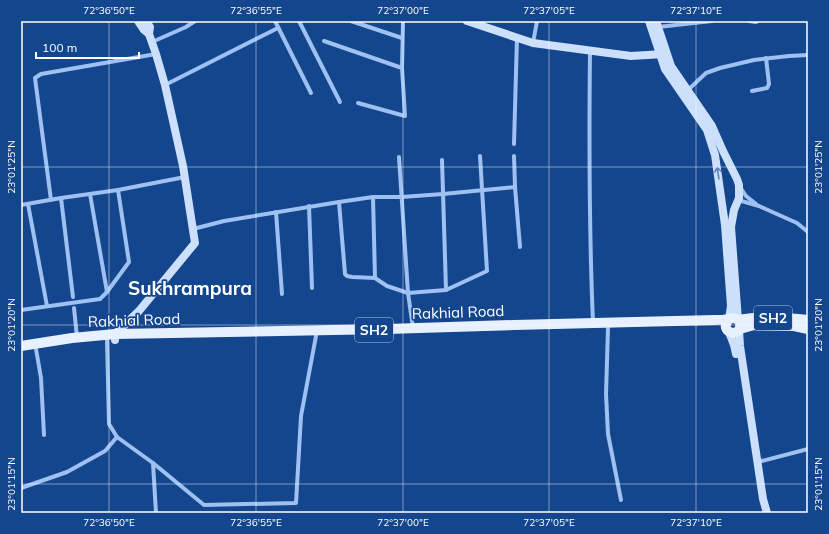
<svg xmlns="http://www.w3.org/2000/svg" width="829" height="534" font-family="Mulish,sans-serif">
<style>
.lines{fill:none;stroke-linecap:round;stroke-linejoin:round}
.street{stroke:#9ec1f1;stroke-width:4}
.secondary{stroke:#ccdffb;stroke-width:8}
.primary{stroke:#e7f0ff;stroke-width:10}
.oneway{stroke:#5e83ba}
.ticks{fill:none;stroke:#fff;stroke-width:1;stroke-opacity:0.45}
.labels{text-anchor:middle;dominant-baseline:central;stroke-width:3.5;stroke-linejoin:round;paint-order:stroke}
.shield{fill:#14468e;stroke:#b8c8dd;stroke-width:1}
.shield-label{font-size:14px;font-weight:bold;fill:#fff}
.street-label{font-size:15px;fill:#fff;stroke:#14468e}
.district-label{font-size:19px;font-weight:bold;fill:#fff;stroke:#14468e}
.neatline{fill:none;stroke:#fff;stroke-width:1.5}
.ticks-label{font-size:10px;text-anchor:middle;fill:#fff}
</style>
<rect width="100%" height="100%" fill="#14468e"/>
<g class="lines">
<!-- street -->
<g class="street">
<path d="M 275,21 L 311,93"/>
<path d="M 299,21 L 340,102"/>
<path d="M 351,21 L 402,38"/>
<path d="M 749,21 L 756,22 L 758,21"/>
<path d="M 658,27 L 712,21"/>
<path d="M 324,41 L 402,68"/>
<path d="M 152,42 L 186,27 L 195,21"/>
<path d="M 533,43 L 537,21"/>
<path d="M 590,51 C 589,141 589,231 593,322"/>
<path d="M 165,85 L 278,28"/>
<path d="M 688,90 L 706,73 L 720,68 L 754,60 L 789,56 L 808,55"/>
<path d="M 752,91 L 767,88 L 769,84 L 766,58"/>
<path d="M 358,103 L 405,116 L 402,68 L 403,21"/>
<path d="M 514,144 L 517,37"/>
<path d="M 399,157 L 408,293 L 413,328"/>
<path d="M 442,160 L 446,290"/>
<path d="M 515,187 L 520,247"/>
<path d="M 740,187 L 746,196 L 756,204"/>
<path d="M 90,194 L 107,292"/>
<path d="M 373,197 L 375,278"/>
<path d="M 61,198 L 73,297"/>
<path d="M 51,200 L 35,78 L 41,74 L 156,54"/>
<path d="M 738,200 L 759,206 L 797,223 L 808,232"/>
<path d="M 339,202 L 345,274 L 347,276 L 352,277 L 375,278 L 387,286 L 408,293 L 446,290 L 487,271 L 480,156"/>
<path d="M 28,204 L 47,306"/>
<path d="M 21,205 L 61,198 L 118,190 L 185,177"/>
<path d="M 309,206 L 312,288"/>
<path d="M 276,212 L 282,294"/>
<path d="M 193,229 L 224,221 L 339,202 L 373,197 L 402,197 L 443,194 L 515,187 L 514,156"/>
<path d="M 74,308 L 77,337"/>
<path d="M 21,310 L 100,299 L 107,292 L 129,262 L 118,190"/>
<path d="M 608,328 L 606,394 L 608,434 L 621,500"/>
<path d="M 107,340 L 109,424 L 117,437 L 153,463 L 156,513"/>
<path d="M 36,349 L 41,378 L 44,435"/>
<path d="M 758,462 L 808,449"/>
<path d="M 153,463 L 204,505 L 296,503 L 301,416 L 316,336"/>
<path d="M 21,488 L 67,472 L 105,451 L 117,437"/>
</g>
<!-- secondary -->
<g class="secondary">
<path d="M 138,21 L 144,30 L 149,34"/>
<path d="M 467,21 L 533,43 L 631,56 L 664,54"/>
<path d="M 649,21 L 665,69 L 707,130 L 715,155 L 725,225 L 731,306 L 729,319"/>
<path d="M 656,21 L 671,66 L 712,126 L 723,151 L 737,179 L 739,185 L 739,198 L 734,210 L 731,227 L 738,320"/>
<path d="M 739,330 L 740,346 L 763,499 L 767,513"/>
<path d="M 729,332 L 734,345 L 736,354"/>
<path d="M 115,340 L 115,334 L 139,311 L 195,243 L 183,166 L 165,85 L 156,54 L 149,34 L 150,27 L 146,21"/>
</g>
<!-- primary -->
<g class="primary">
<path d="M 738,320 C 761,316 785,317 808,320"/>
<path d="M 740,329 L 754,325 L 794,326 L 808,329"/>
<path d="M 21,346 L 72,338 L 115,334 L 387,329 L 514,325 L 715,320 C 719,320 724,320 728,319 C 734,318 736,317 740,322 C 743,340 717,333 729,319"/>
</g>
</g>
<!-- one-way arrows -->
<defs><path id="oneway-shaft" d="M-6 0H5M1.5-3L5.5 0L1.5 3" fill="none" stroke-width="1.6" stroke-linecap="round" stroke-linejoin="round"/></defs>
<use class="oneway" href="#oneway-shaft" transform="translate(718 173) rotate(-99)"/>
<!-- ticks -->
<path class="ticks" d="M 109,21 L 109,513M 256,21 L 256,513M 403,21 L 403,513M 549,21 L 549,513M 696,21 L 696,513M 21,167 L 808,167M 21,325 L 808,325M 21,484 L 808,484"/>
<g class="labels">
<!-- shield labels -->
<g class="shield">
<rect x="754" y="306" width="38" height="24" rx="3"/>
<rect x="355" y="318" width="38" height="24" rx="3"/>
</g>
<g class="shield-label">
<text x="773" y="318">SH2</text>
<text x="374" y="330">SH2</text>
</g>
<!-- street labels -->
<g class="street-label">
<text transform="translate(458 312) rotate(-2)">Rakhial Road</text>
<text transform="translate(134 320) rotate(-2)">Rakhial Road</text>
</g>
<!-- district labels -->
<g class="district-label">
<text x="190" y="288">Sukhrampura</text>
</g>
</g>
<!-- border -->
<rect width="829" height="534" fill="none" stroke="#14468e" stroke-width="44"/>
<!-- scale -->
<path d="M36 52v6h103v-6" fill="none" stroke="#ffffff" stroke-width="2"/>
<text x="42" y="52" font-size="12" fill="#ffffff" stroke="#14468e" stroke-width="3" paint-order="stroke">100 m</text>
<rect x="22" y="22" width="785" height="490" class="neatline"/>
<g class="ticks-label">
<text x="109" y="14">72°36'50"E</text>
<text x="256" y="14">72°36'55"E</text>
<text x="403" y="14">72°37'00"E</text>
<text x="549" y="14">72°37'05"E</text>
<text x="696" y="14">72°37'10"E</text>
<text transform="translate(11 167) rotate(-90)" y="4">23°01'25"N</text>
<text transform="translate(818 167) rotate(-90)" y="4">23°01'25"N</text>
<text transform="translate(11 325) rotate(-90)" y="4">23°01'20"N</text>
<text transform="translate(818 325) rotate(-90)" y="4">23°01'20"N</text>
<text transform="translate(11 484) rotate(-90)" y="4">23°01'15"N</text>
<text transform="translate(818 484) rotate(-90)" y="4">23°01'15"N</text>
<text x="109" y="526">72°36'50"E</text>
<text x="256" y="526">72°36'55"E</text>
<text x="403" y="526">72°37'00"E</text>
<text x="549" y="526">72°37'05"E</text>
<text x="696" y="526">72°37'10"E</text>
</g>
</svg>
